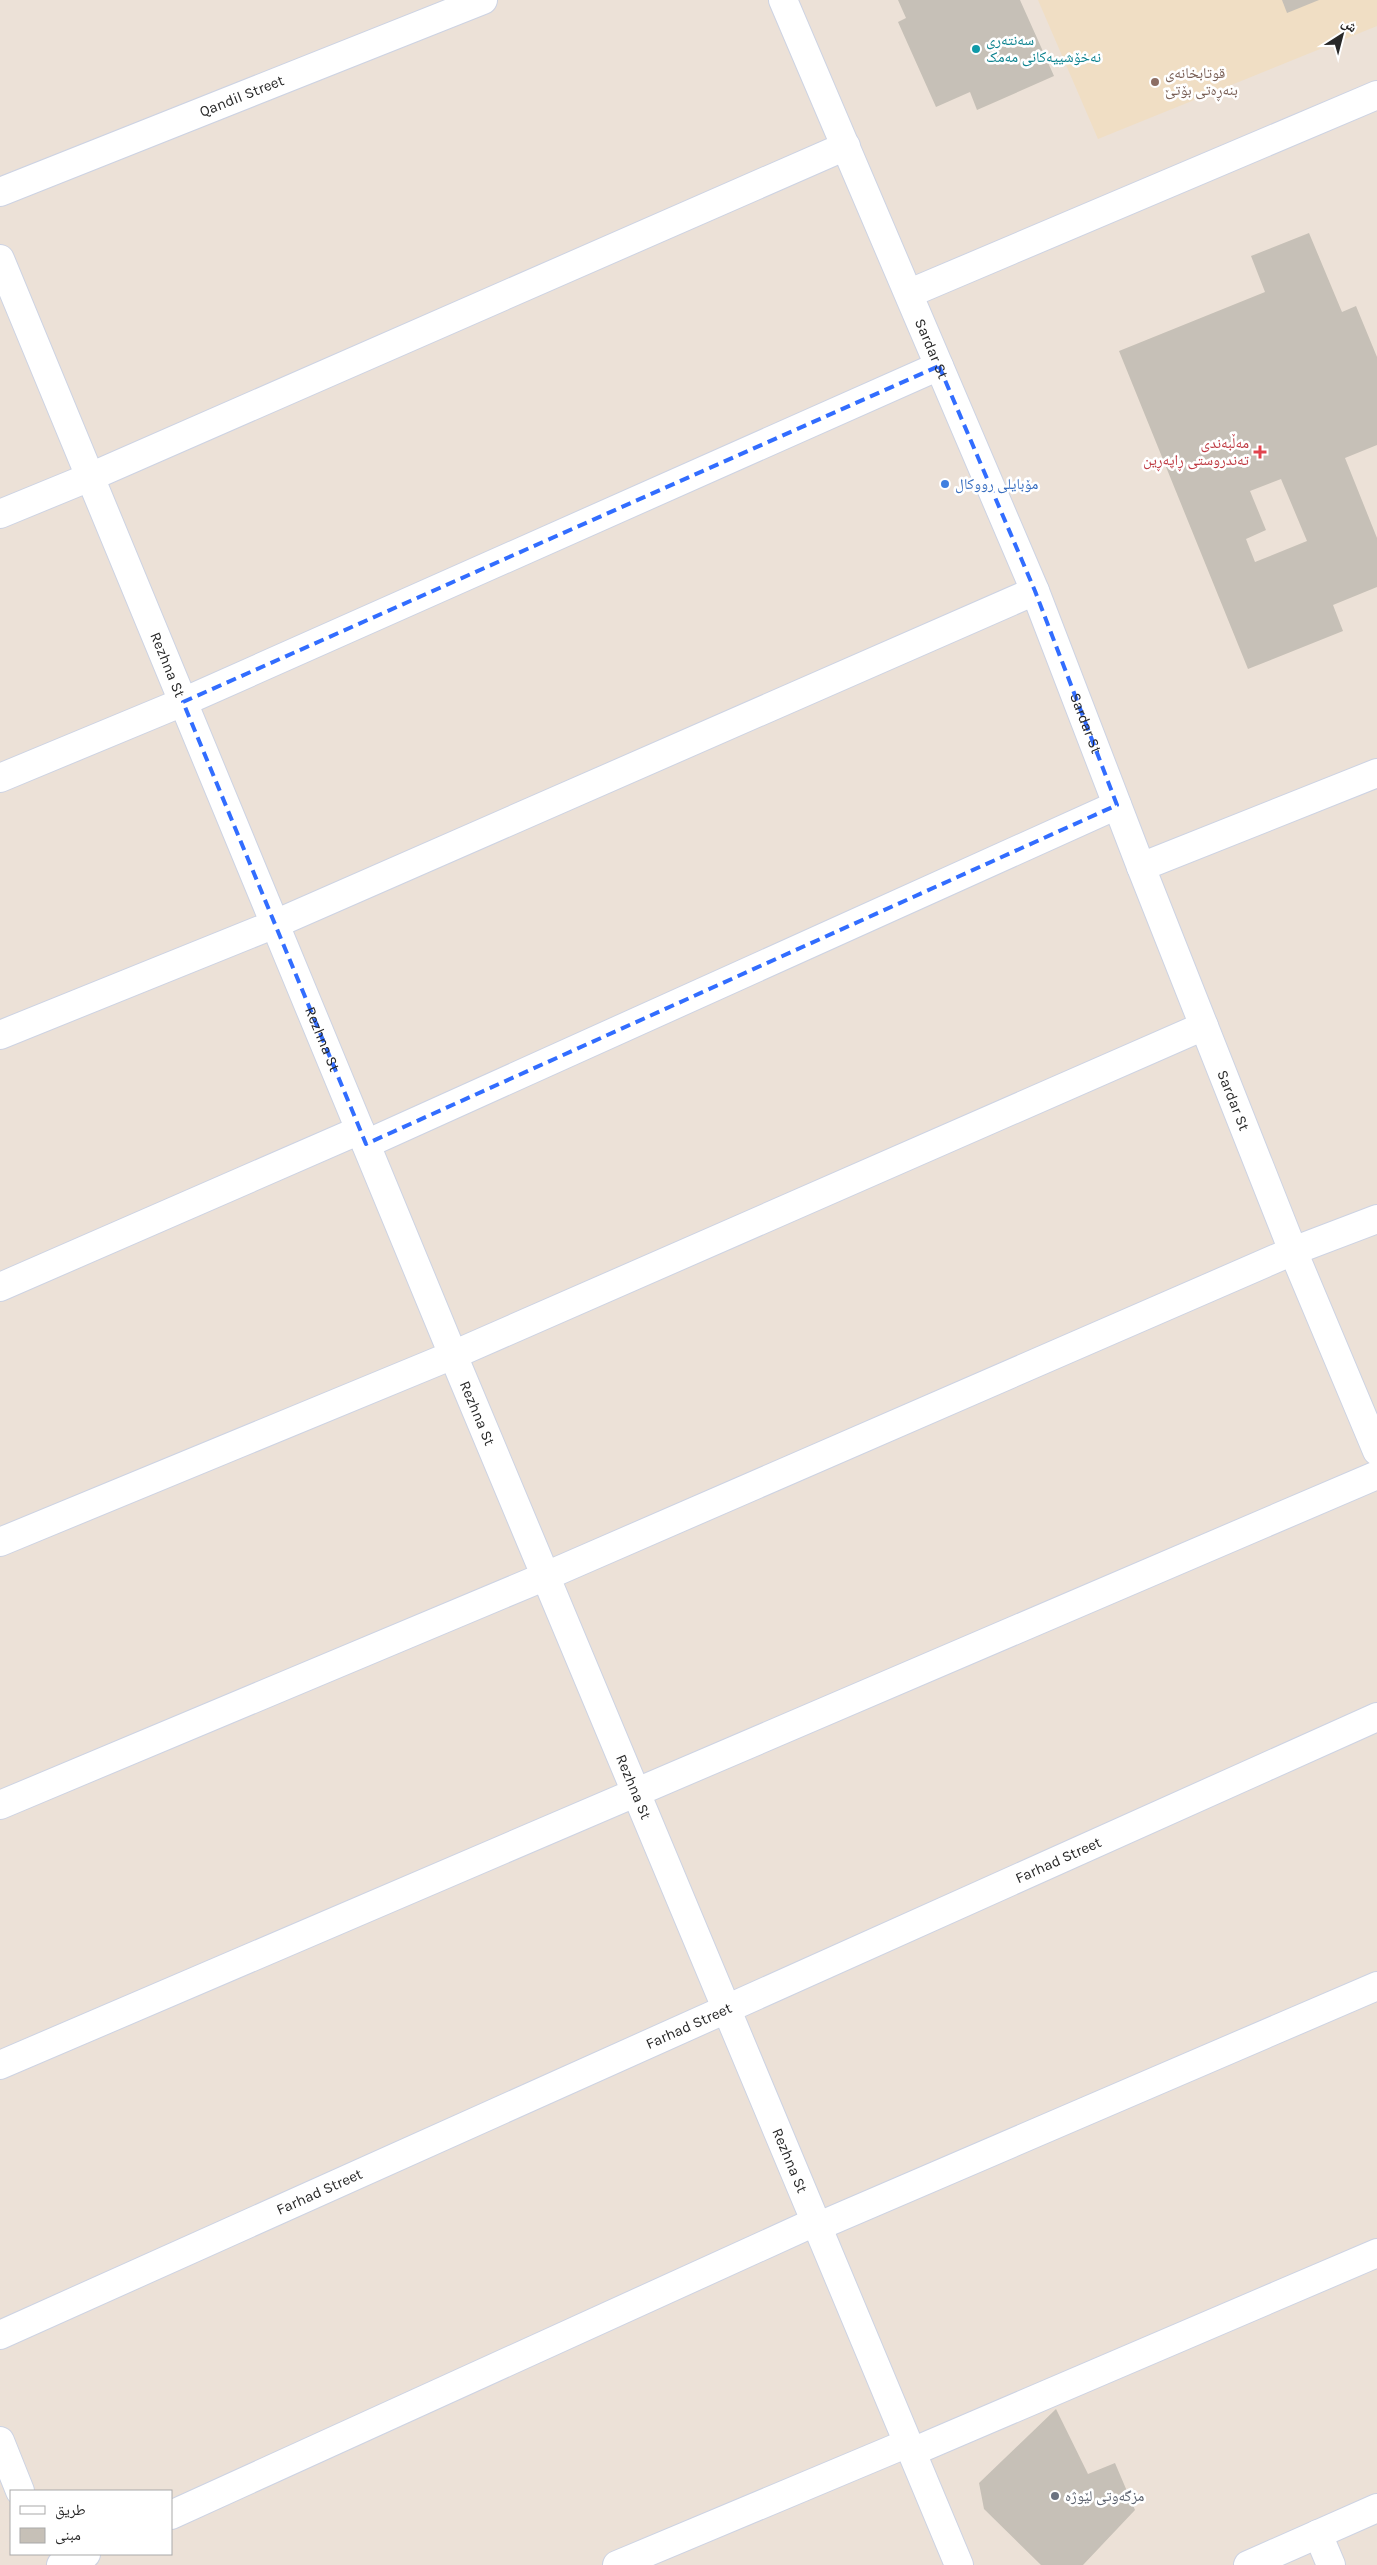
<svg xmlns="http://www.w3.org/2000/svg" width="1377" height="2565" font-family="Karla,'Noto Naskh Arabic',sans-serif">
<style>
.education{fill:#f0dec4}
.building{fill:#c6c0b7;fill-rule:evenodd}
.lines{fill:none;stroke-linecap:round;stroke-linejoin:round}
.minor-casing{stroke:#cdd3e3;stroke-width:30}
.minor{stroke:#fff;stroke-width:28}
.marked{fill:none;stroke:#326dff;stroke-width:4;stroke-dasharray:10 6;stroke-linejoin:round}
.culture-dot{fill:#0f9aa8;stroke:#fff;stroke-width:2}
.education-dot{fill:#8d6e63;stroke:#fff;stroke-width:2}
.health-dot{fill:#e0444e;stroke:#fff;stroke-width:2}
.shop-dot{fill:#3f7fe0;stroke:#fff;stroke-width:2}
.worship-dot{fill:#6b7280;stroke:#fff;stroke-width:2}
.labels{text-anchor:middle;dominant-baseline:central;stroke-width:5;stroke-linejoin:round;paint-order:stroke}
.culture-label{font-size:15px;fill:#0d838f;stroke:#fff;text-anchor:start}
.education-label{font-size:15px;fill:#785e54;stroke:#fff;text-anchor:start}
.street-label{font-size:15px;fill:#282828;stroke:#fff}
.health-label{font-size:15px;fill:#be3a42;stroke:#fff;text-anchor:end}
.shop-label{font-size:15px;fill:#366cbe;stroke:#fff;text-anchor:start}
.worship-label{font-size:15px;fill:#5b616d;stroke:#fff;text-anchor:start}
</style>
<rect width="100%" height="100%" fill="#ece1d7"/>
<!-- education -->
<path class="education" d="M 1038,0 L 1377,0 L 1377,26 L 1098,139 Z"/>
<!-- building -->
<g class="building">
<path d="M 898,0 L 1020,0 L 1054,76 L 977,110 L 970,92 L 936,107 L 898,22 L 906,18 Z"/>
<path d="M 1282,0 L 1319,0 L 1287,13 Z"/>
<path d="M 1309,233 L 1342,312 L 1356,306 L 1377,357 L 1377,445 L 1345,458 L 1377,538 L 1377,587 L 1333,605 L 1343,631 L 1248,669 L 1119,351 L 1265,292 L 1251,256 ZM 1281,479 L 1307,541 L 1255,562 L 1246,539 L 1266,530 L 1250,491 Z"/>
<path d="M 1056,2409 L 1088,2474 L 1115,2463 L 1135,2510 L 1083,2565 L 1041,2565 L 984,2509 L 979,2483 Z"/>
</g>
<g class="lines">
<defs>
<g id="minor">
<path id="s1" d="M 783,0 L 1035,591 L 1141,867 L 1293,1251 L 1377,1451"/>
<path id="s2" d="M 0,192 L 483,0"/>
<path id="s3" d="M 0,259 L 453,1355 L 959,2565"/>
<path d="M 910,293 L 1377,95"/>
<path d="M 0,514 L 90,477 L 846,146"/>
<path d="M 0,778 L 183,702 L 939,366"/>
<path d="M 1141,867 L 1377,773"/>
<path d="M 0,1035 L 275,924 L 1035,591"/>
<path d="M 366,1144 L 1117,805"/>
<path d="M 0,1287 L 360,1130"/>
<path d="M 0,1542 L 453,1355 L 1204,1026"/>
<path d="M 0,1805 L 546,1576 L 1293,1251 L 1377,1219"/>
<path d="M 0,2065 L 1377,1475"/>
<path d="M 819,2226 L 1377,1986"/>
<path id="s4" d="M 0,2335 L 1377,1717"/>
<path d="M 0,2441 L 20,2491"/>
<path d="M 912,2452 L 1377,2253"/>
<path d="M 171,2515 L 817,2221"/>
<path d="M 1318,2534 L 1331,2565"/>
<path d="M 61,2565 L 86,2554"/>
<path d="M 617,2565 L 908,2443"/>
<path d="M 1248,2565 L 1377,2508"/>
</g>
</defs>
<!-- minor casing -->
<use href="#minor" class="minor-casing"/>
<!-- minor -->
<use href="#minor" class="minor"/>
</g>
<!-- marked area -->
<path class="marked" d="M 939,366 L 1035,591 L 1117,805 L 366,1144 L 183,702 Z"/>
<!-- markers -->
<circle class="culture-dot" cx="976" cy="49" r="5"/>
<circle class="education-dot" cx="1155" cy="82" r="5"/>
<path class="health-dot" d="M1257.5 444.5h5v5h5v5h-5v5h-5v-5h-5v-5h5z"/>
<circle class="shop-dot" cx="945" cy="484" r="5"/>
<circle class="worship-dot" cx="1055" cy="2496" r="5"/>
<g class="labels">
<!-- culture labels -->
<g class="culture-label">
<text x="986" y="40">سەنتەری<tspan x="986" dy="17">نەخۆشییەکانی مەمک</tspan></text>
</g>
<!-- education labels -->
<g class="education-label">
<text x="1165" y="73">قوتابخانەی<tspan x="1165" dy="17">بنەڕەتی بۆتێ</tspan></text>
</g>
<!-- street labels -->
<g class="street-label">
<text stroke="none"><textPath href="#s2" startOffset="260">Qandil Street</textPath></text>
<text stroke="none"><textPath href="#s1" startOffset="379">Sardar St</textPath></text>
<text stroke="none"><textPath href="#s3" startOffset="439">Rezhna St</textPath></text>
<text stroke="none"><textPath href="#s1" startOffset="784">Sardar St</textPath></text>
<text stroke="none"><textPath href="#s3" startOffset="844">Rezhna St</textPath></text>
<text stroke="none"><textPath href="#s1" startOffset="1189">Sardar St</textPath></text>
<text stroke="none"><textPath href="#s3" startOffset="1249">Rezhna St</textPath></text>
<text stroke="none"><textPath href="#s3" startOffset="1654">Rezhna St</textPath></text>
<text stroke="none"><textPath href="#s4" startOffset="1160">Farhad Street</textPath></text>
<text stroke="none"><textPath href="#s4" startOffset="755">Farhad Street</textPath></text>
<text stroke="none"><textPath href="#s3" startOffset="2059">Rezhna St</textPath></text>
<text stroke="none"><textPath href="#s4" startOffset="350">Farhad Street</textPath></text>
</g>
<!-- health labels -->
<g class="health-label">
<text x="1249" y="443">مەڵبەندی<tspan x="1249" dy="17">تەندروستی ڕاپەڕین</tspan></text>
</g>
<!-- shop labels -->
<g class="shop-label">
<text x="955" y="484">مۆبایلی رووکال</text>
</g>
<!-- worship labels -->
<g class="worship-label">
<text x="1065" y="2496">مزگەوتی لێوژە</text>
</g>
</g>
<!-- legend -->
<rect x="10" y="2490" width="162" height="65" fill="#ffffff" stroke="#a9a9a9"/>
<rect x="20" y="2506" width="25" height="8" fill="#ffffff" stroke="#a9a9a9"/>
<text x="55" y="2515" font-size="15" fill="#282828">طريق</text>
<rect x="20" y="2528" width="25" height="15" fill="#c6c0b7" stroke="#a9a9a9"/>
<text x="55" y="2540" font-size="15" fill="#282828">مبنى</text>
<!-- north arrow -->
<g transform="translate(1342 35) rotate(36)" stroke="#ffffff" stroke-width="4" paint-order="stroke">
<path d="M0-4L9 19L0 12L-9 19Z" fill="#282828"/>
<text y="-8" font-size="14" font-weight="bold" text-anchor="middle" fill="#282828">ش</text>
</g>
</svg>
